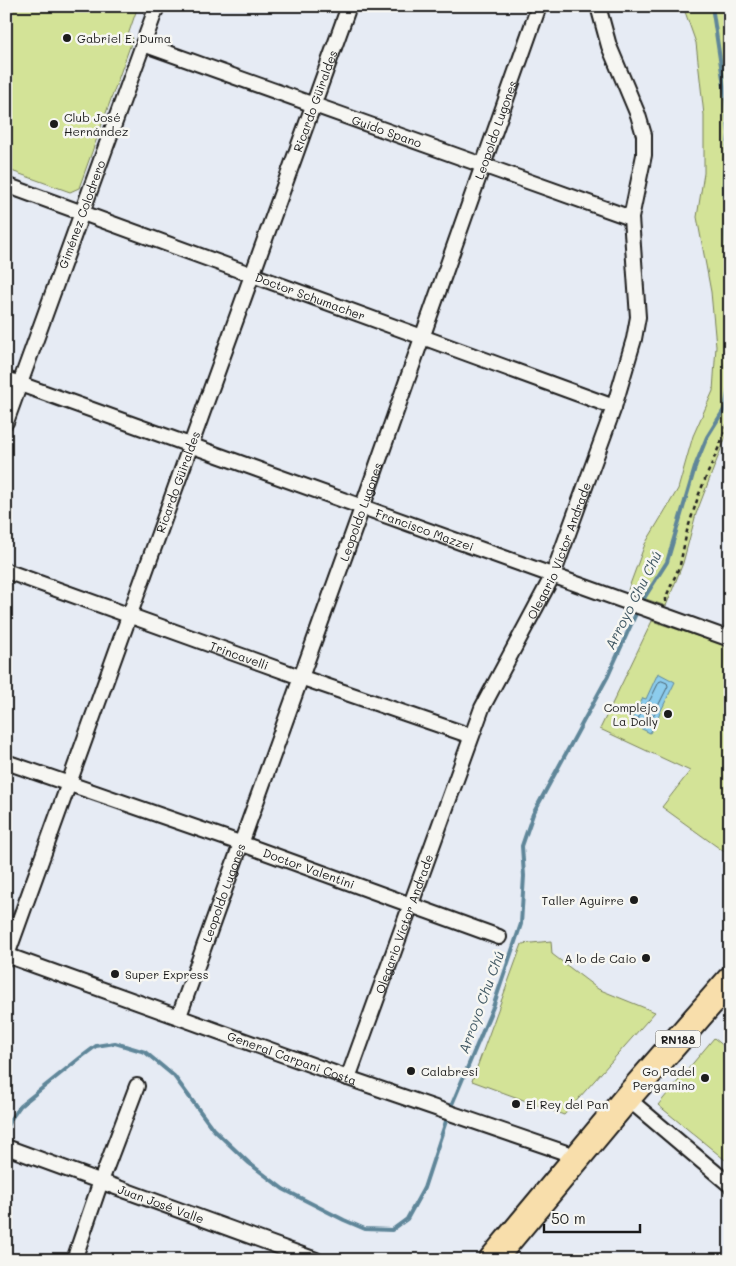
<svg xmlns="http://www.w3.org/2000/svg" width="736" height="1266" font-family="Mali,sans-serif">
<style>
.green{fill:#d3e397;stroke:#78805a}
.water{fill:#8ccced;stroke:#5f8699}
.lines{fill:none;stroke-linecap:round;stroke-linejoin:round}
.shore{stroke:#496270;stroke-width:1}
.stream{stroke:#5f8699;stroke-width:4}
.street-casing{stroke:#1c1c1c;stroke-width:18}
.highway-casing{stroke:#1c1c1c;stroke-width:30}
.path{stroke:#1c1c1c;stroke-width:2.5;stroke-dasharray:4 4;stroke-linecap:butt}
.street{stroke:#f6f6f2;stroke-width:14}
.highway{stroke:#f8deab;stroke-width:26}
.poi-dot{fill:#1c1c1c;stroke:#f6f6f2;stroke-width:2}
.labels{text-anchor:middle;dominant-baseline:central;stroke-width:5;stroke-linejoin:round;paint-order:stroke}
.shield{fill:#f6f6f2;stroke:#5d5d5c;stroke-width:1}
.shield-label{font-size:11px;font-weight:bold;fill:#1c1c1c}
.poi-label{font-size:12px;fill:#1c1c1c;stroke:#f6f6f2;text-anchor:start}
.street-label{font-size:12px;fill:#1c1c1c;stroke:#f6f6f2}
.water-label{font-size:14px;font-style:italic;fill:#435a65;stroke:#f6f6f2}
</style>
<rect width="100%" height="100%" fill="#e6ebf4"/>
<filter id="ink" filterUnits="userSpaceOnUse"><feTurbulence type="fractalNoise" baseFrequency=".02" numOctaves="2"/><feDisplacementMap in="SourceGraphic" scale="10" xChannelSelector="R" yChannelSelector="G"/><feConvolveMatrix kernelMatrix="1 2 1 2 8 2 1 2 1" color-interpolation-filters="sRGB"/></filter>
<g filter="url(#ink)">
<!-- green -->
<g class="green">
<path d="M 6,6 L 138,6 L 128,35 L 133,38 L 79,188 L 70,192 L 6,169 Z"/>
<path d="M 683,6 L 730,6 L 730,426 L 696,514 L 683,563 L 666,606 L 643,598 L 628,590 L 645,544 L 678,489 L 693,436 L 713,391 L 716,346 L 711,292 L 697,217 L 704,173 L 704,115 L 696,43 Z"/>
<path d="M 652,621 L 730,647 L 730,856 L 662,807 L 690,771 L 600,729 Z"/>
<path d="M 551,941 L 552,954 L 598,989 L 655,1012 L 564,1115 L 472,1081 L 522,944 Z"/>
<path d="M 714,1038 L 730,1051 L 730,1164 L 658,1105 Z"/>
</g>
<!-- water -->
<path class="water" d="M 658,673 L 675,682 L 650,733 L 630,723 L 643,698 L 646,699 Z"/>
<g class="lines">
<!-- shore -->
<path class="shore" d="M 662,681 L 667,683 L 668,686 L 649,724 L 646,725 L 639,722 L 638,719 L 645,705 L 650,700 L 659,682 Z"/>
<!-- stream -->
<g class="stream">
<path d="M 712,6 L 726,99 L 729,134 L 724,176 L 730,329"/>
<path d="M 641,603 L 667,562 L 696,464 L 707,437 L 725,408 L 730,383"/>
<path d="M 450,1109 L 493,1007 L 521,924 L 524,876 L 522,846 L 533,814 L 608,676 L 638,609"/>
<path d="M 6,1128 L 10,1120 L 20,1106 L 80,1058 L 96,1046 L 115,1043 L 145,1052 L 174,1076 L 213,1129 L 249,1163 L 283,1189 L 344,1220 L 365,1229 L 392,1230 L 407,1219 L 424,1188 L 448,1115"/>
</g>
<defs>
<g id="street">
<path id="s1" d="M 143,44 L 631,218"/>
<path id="s2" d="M 6,185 L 614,407"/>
<path id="s3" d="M 6,379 L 730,639"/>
<path id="s4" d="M 6,422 L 157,6"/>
<path id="s5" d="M 6,571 L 300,677 L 471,736"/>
<path id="s6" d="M 6,762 L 240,843 L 499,937"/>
<path id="s7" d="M 6,955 L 348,1078 L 578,1157"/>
<path id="s8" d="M 6,958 L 349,6"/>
<path id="s9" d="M 179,1016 L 362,508 L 539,6"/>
<path id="s10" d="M 348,1078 L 482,708 L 553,575 L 614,407 L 634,339 L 638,317 L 631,218 L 644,155 L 644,135 L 638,115 L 609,46 L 598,6"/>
<path d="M 627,1098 L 730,1185"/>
<path id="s11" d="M 6,1147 L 316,1260"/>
<path d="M 74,1260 L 101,1181 L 137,1086"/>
</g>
<path id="highway" d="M 492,1260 L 627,1098 L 730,980"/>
</defs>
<!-- street casing -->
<use href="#street" class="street-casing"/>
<!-- highway casing -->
<use href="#highway" class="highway-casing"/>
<!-- path -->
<path class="path" d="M 666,602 L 666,597 L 680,565 L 687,531 L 699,494 L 723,437 L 730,414"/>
<!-- street -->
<use href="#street" class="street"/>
<!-- highway -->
<use href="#highway" class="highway"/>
</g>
</g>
<!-- markers -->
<g class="poi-dot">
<circle cx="67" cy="38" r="5"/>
<circle cx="54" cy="124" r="5"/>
<circle cx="668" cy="714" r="5"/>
<circle cx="634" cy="900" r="5"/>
<circle cx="646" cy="958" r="5"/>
<circle cx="115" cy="974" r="5"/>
<circle cx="411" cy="1071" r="5"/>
<circle cx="705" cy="1078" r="5"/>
<circle cx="516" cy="1104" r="5"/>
</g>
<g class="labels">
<!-- shield labels -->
<rect class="shield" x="655.5" y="1030.5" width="45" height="17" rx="4"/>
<g class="shield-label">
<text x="678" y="1039">RN188</text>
</g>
<!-- poi labels -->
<g class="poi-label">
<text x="77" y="38">Gabriel E. Duma</text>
<text x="64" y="117">Club José<tspan x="64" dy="14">Hernández</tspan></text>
<text x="658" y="707" text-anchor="end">Complejo<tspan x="658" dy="14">La Dolly</tspan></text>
<text x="624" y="900" text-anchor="end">Taller Aguirre</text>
<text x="636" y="958" text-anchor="end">A lo de Caio</text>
<text x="125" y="974">Super Express</text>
<text x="421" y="1071">Calabresi</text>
<text x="695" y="1071" text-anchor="end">Go Padel<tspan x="695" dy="14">Pergamino</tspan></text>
<text x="526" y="1104">El Rey del Pan</text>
</g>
<!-- street labels -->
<g class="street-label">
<text stroke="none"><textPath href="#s8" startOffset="911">Ricardo Güiraldes</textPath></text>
<text stroke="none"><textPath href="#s9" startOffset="941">Leopoldo Lugones</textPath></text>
<text stroke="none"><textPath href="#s1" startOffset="259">Guido Spano</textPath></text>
<text stroke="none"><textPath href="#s4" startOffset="221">Giménez Colodrero</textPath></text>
<text stroke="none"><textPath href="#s2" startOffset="324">Doctor Schumacher</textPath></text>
<text stroke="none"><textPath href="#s8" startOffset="506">Ricardo Güiraldes</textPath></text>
<text stroke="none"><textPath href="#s9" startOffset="536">Leopoldo Lugones</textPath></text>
<text stroke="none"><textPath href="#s3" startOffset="445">Francisco Mazzei</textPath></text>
<text stroke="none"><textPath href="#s10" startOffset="569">Olegario Víctor Andrade</textPath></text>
<text stroke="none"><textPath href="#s5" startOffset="248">Trincavelli</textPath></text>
<text stroke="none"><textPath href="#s6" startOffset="321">Doctor Valentini</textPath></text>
<text stroke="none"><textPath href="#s9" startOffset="131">Leopoldo Lugones</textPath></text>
<text stroke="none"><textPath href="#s10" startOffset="164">Olegario Víctor Andrade</textPath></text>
<text stroke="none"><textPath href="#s7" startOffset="304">General Carpani Costa</textPath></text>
<text stroke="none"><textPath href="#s11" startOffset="165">Juan José Valle</textPath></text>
</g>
<!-- water labels -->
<g class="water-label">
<text transform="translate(633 600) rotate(-63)">Arroyo Chu Chú</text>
<text transform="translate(481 1002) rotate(-70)">Arroyo Chu Chú</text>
</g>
</g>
<!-- margin -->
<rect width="736" height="1266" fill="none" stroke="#f6f6f2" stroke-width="25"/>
<rect x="12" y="12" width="711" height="1241" fill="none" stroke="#1c1c1c" stroke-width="2" filter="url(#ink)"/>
<!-- scale -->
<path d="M544 1224v8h96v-8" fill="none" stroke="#1c1c1c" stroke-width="2.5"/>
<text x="551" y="1224" font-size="15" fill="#1c1c1c" stroke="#f6f6f2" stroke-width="4" paint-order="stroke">50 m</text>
</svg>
